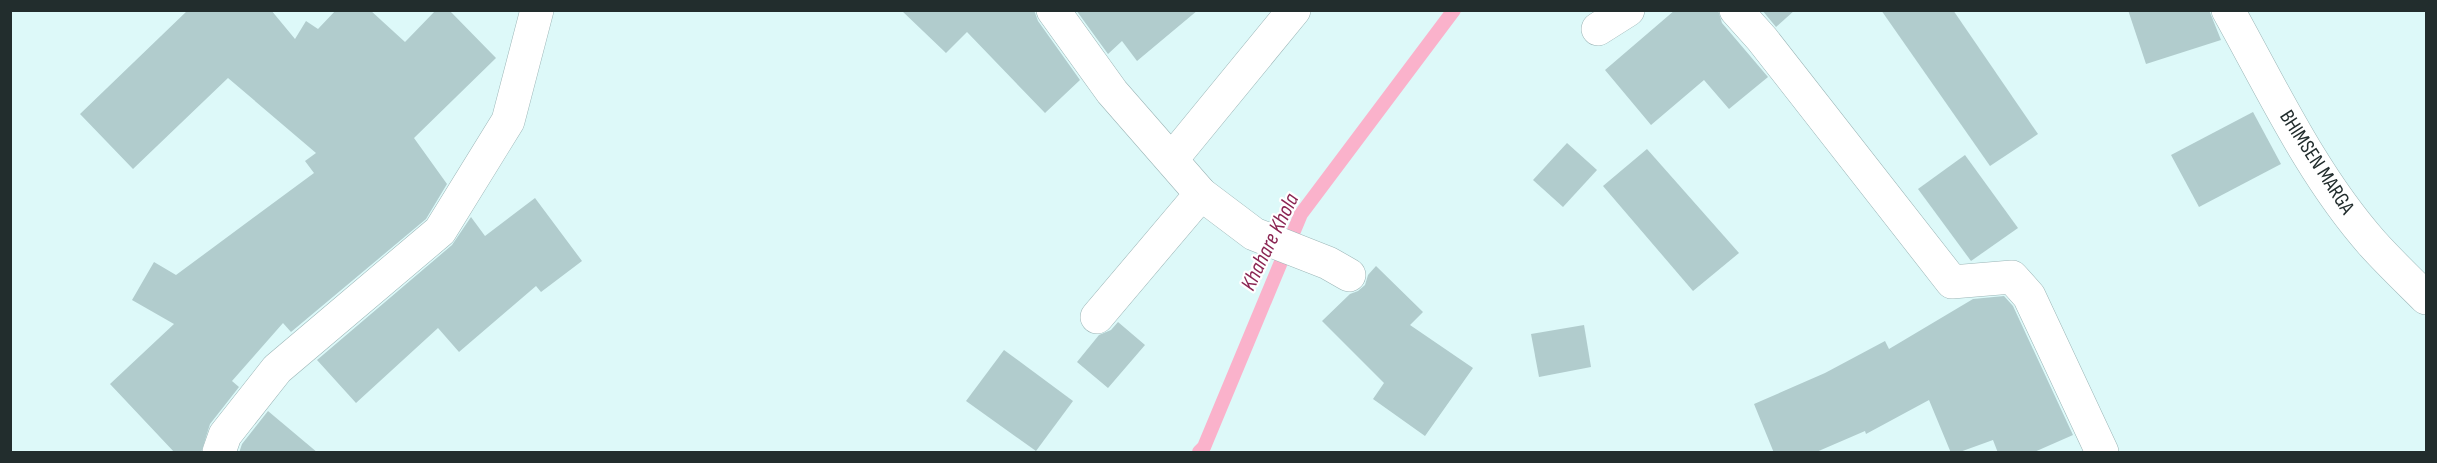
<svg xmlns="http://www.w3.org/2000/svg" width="2437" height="463" font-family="'Sofia Sans Condensed',sans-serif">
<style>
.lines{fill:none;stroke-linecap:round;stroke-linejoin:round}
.stream{stroke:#fab2cb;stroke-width:14}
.building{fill:#b1cccd}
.minor-casing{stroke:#9bb5b6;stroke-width:34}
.minor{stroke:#fff;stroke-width:33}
.labels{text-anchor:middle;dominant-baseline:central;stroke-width:4.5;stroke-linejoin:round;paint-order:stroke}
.street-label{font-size:21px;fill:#222d2d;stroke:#fff}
.water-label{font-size:22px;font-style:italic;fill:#8b2653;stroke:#fff}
</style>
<rect width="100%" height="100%" fill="#ddf9f9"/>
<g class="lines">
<!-- stream -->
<path class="stream" d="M 1199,452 L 1204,447 L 1301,214 L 1454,10"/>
</g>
<!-- building -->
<g class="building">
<path d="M 188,10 L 271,10 L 295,39 L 306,21 L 318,29 L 336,10 L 370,10 L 405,42 L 436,10 L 449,10 L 496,58 L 414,138 L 447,184 L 426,219 L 291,332 L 283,323 L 232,381 L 239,387 L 210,424 L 201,453 L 175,453 L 110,384 L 174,324 L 132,300 L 154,262 L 176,275 L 314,173 L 305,161 L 316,153 L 228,78 L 133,169 L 80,114 Z"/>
<path d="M 901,10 L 1034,10 L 1038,21 L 1080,80 L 1045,113 L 967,32 L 946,53 Z"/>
<path d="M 1076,10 L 1198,10 L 1137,61 L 1122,41 L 1108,54 Z"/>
<path d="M 1675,10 L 1718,10 L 1722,23 L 1768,77 L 1729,109 L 1704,80 L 1651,125 L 1605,70 Z"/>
<path d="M 1762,10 L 1795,10 L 1776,27 Z"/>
<path d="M 1881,10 L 1953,10 L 2038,134 L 1990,166 Z"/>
<path d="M 2128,10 L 2209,10 L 2221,40 L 2146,64 Z"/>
<path d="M 2253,112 L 2281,164 L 2199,207 L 2171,155 Z"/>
<path d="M 1567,143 L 1597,170 L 1563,207 L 1533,180 Z"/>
<path d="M 1647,149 L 1739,253 L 1693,291 L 1603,186 Z"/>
<path d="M 1965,155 L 2018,228 L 1971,261 L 1918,189 Z"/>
<path d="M 535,198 L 582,261 L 541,292 L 536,286 L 459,352 L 438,328 L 356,403 L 317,360 L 452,245 L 471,217 L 485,236 Z"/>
<path d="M 1376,266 L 1423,312 L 1410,325 L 1473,368 L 1425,436 L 1373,399 L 1384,383 L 1322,321 L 1350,294 L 1358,291 L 1365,285 L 1368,275 Z"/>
<path d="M 2004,296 L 2013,306 L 2073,435 L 2032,453 L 1998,453 L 1993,440 L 1957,453 L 1951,453 L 1929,400 L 1866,434 L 1865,431 L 1814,453 L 1774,453 L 1754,404 L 1825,373 L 1885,341 L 1889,349 L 1973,299 Z"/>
<path d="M 1118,322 L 1145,345 L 1108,388 L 1077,362 L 1099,335 L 1111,330 Z"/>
<path d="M 1584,325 L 1591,367 L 1539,377 L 1531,334 Z"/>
<path d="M 1004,350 L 1073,401 L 1036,451 L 966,401 Z"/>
<path d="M 268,411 L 318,453 L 239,453 L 242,444 Z"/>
</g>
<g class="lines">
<defs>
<g id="minor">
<path d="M 1053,10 L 1112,92 L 1201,194 L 1097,317"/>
<path d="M 1736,10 L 1762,39 L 1952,282 L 2012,277 L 2029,296 L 2102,452"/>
<path d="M 2228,10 C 2272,89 2312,175 2372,243 C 2389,262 2408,280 2426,298"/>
<path d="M 1598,29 L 1628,10"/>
<path d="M 1172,159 L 1294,10"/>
<path d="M 1201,194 L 1254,234 L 1328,263 L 1349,275"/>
<path d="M 219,452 L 225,435 L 277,369 L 440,231 L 508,121 L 537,10"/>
</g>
</defs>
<!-- minor casing -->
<use href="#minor" class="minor-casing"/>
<!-- minor -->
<use href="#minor" class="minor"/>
</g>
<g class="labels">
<!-- street labels -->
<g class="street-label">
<text transform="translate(2317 162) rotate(57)">BHIMSEN MARGA</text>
</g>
<!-- water labels -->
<g class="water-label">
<text transform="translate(1270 242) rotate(-64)">Khahare Khola</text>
</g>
</g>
<!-- border -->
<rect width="2437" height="463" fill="none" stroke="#222d2d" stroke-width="24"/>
</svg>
